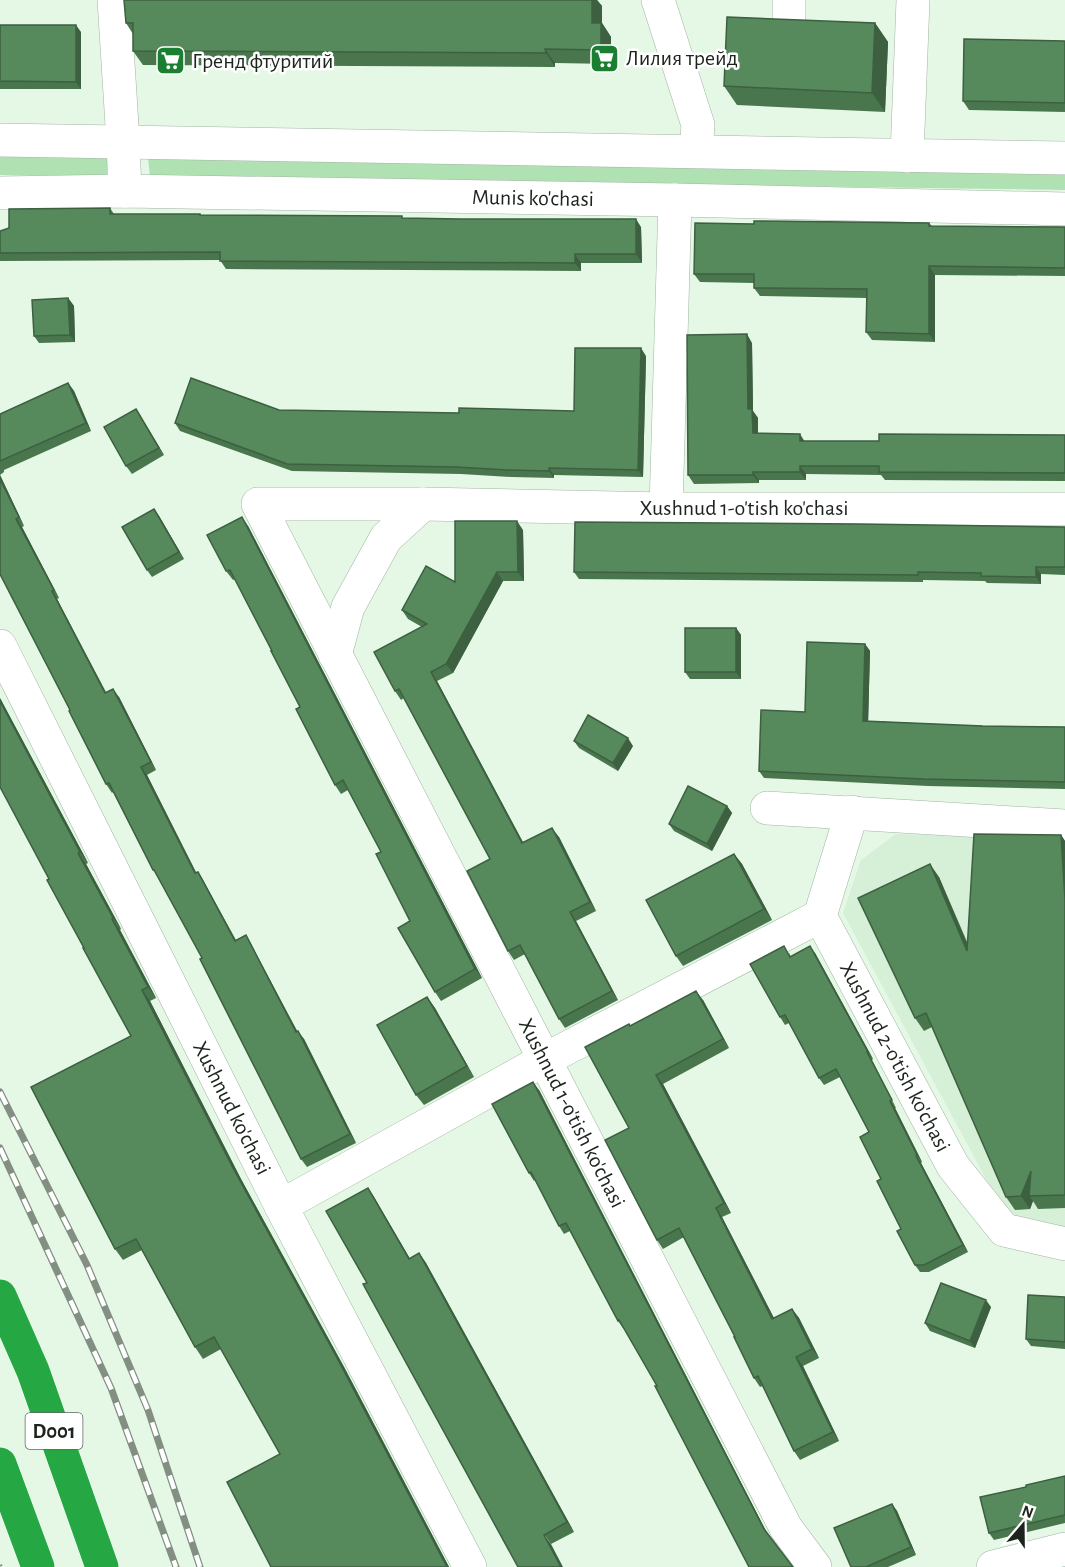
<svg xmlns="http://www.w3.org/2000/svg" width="1065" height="1567" font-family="'Alegreya Sans',sans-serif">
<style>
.built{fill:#d6efd7}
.green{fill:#b0e1b3}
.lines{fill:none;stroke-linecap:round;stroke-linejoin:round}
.minor-casing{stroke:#a2b4a3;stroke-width:34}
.highway-casing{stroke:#fff;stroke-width:34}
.path{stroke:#7f8c80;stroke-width:4;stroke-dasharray:1.5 4.5;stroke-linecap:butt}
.minor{stroke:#fff;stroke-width:33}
.highway{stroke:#25a844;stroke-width:33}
.rail-casing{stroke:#828f82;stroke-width:7}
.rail{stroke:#fff;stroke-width:4.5;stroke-dasharray:14;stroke-linecap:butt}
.wall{fill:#4a764e}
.shaded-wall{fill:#3c6040}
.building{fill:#56895b;stroke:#3c6040;stroke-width:1.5}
.labels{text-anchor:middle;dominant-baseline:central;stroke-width:5;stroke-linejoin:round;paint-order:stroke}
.shield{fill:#fff;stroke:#616661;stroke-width:1.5}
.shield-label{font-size:21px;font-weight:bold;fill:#1d241d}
.poi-label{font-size:22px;fill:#1d241d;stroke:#fff;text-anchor:start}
.street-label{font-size:22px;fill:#1d241d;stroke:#fff}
</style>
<rect width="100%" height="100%" fill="#e5f8e6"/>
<!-- built -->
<path class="built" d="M 896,834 L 1065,837 L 1065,1233 L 1008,1220 L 843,913 L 861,860 Z"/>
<!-- green -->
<g class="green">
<path d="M 0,155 L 108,157 L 107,177 L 0,175 Z"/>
<path d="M 148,157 L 1065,172 L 1065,190 L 150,177 Z"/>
</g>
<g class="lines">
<defs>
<g id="minor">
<path d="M 114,0 L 123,141 L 125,191"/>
<path d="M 658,0 L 698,125 L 696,151"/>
<path d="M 789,0 L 789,18"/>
<path d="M 0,140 L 1065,158"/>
<path d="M 907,156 L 913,0"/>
<path d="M 0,193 L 125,191 L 675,200 L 1065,209"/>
<path d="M 666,509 L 675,200"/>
<path d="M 0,646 L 281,1206 L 470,1567"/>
<path d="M 335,655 L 348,607 L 386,538 L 423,504"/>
<path d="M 767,808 L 1065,826"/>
<path d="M 852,812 L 820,916 L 953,1166 L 1004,1230 L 1065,1244"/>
<path d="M 281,1206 L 544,1060 L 820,916"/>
<path d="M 815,1567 L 786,1528 L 258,504 L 423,504 L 666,509 L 1065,509"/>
<path d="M 993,1567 L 1065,1549"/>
</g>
<g id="highway">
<path d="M 0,1296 L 33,1371 L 102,1567"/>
<path d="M 0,1464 L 38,1567"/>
</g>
</defs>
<!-- minor casing -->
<use href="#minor" class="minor-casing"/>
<!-- highway casing -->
<use href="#highway" class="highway-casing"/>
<!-- path -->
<path class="path" d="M 0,1565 L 1,1567"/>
<!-- minor -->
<use href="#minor" class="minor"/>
<!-- highway -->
<use href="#highway" class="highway"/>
<defs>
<g id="rail">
<path d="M 0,1092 L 87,1265 L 148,1410 L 200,1567"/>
<path d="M 0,1148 L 111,1388 L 176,1567"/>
</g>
</defs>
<!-- rail casing -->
<use href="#rail" class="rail-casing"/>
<!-- rail -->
<use href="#rail" class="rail"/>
</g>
<!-- wall -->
<g class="wall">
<path d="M 124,0 L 597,0 L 602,6 L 602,23 L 611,37 L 611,64 L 555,63 L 555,67 L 143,65 L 133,51 L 133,34 L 126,23 Z"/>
<path d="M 875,23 L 888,42 L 885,112 L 737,105 L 724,86 Z"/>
<path d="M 0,25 L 81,32 L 81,89 L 0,89 Z"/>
<path d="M 1065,41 L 1065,112 L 969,110 L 963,101 Z"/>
<path d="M 110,208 L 114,214 L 200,214 L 201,215 L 403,218 L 641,227 L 642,263 L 581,263 L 581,271 L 226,269 L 220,260 L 0,261 L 0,231 Z"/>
<path d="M 929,223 L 932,226 L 1065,227 L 1065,276 L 935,275 L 935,342 L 872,340 L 866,332 L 867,298 L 760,296 L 754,288 L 754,283 L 700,282 L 694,274 L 754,224 Z"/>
<path d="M 68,298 L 74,306 L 75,342 L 39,343 L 34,336 Z"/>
<path d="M 752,343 L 753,411 L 758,418 L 758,433 L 805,441 L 879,441 L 1065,435 L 1065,481 L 885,480 L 881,475 L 806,474 L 806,480 L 759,480 L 759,483 L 694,484 L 688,475 Z"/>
<path d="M 646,356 L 643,477 L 554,475 L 554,478 L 512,477 L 461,474 L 292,471 L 180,431 L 175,423 L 279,410 L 459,413 L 574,411 Z"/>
<path d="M 68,383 L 74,391 L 91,431 L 4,470 L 4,472 L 0,475 L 0,414 Z"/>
<path d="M 141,417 L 164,455 L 132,474 L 126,466 Z"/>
<path d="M 0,475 L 24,526 L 22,527 L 59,598 L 57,599 L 106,692 L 119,697 L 156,770 L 147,775 L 196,873 L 198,872 L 203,880 L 236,940 L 246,935 L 251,944 L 297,1032 L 304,1039 L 356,1143 L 307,1167 L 301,1159 L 202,958 L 159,878 L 153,870 L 113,792 L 112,793 L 106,784 L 70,710 L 0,574 Z"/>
<path d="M 159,516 L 184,559 L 152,577 L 147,570 Z"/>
<path d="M 248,526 L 482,978 L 441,1001 L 435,992 L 410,921 L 381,852 L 348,790 L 341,794 L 335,785 L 300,707 L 272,651 L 235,579 L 233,580 L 226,571 Z"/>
<path d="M 1065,527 L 1065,575 L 1041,574 L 1041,584 L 987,583 L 985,581 L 923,580 L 923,582 L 579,579 L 574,572 Z"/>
<path d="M 523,530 L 524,581 L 503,581 L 453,673 L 437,681 L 523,842 L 559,837 L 596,911 L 576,921 L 618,1000 L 565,1028 L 559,1019 L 525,954 L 514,960 L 508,951 L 490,859 L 404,698 L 401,700 L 395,691 L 422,627 L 408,619 L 402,610 L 455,582 Z"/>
<path d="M 736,628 L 741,635 L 741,679 L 690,679 L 685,672 Z"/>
<path d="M 865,644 L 870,651 L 868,721 L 983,726 L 1065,727 L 1065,789 L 928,786 L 764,778 L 759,771 L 805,712 Z"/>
<path d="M 0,698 L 88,863 L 86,864 L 119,925 L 121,929 L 120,930 L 156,998 L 150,1001 L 241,1179 L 344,1367 L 449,1567 L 271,1567 L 280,1454 L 221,1349 L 203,1359 L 195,1347 L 142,1250 L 123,1260 L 115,1249 L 131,1036 L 49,879 Z"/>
<path d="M 574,741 L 633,746 L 618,771 L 579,748 Z"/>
<path d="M 727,806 L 732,813 L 712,851 L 674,831 L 669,824 Z"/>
<path d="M 1061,835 L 1065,841 L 1065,1208 L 1038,1209 L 1033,1201 L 1030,1209 L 1015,1210 L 1006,1197 L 932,1027 L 924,1031 L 915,1018 L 939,877 L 968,944 Z"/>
<path d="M 734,854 L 742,864 L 772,920 L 683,966 L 676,956 Z"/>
<path d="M 789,953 L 791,957 L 815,953 L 873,1059 L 872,1060 L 896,1108 L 895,1108 L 922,1162 L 921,1163 L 968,1252 L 929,1272 L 920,1272 L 915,1265 L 901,1229 L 881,1179 L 869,1132 L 840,1077 L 824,1085 L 819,1078 L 789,1023 L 785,1025 L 780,1017 Z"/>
<path d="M 427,997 L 435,1008 L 474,1077 L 424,1105 L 416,1095 Z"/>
<path d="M 703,1000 L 729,1048 L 663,1084 L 731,1213 L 722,1217 L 774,1318 L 792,1309 L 799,1318 L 819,1358 L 803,1366 L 839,1441 L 800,1460 L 794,1451 L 763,1386 L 760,1387 L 754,1378 L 735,1337 L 684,1237 L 663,1249 L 657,1240 L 629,1128 L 631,1026 Z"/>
<path d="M 539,1090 L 768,1535 L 657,1386 L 624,1328 L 623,1328 L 618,1321 L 570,1231 L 564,1234 L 559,1226 L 535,1180 L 534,1181 L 529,1173 Z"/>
<path d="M 368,1188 L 374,1197 L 410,1259 L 419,1253 L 426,1263 L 574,1532 L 551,1544 L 367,1283 Z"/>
<path d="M 1065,1297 L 1065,1349 L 1031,1346 L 1026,1339 Z"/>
<path d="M 991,1307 L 975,1348 L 930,1331 L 925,1323 Z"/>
<path d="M 1065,1476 L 1065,1523 L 994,1540 L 989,1533 L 1026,1487 Z"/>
<path d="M 892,1504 L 897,1511 L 916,1555 L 888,1567 L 851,1567 Z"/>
</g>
<!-- shaded-wall -->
<g class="shaded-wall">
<path d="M 592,0 L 597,0 L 602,6 L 602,23 L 611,37 L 611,64 L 601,50 L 592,23 Z"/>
<path d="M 875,23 L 888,42 L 885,112 L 872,93 Z"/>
<path d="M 76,25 L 81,32 L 81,89 L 76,82 Z"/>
<path d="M 545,49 L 555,63 L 555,67 L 546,53 Z"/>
<path d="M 636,219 L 641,227 L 642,263 L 636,254 Z"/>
<path d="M 575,254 L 581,263 L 581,271 L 575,263 Z"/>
<path d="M 929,266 L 935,275 L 935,342 L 929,334 Z"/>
<path d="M 68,298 L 74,306 L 75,342 L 70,335 Z"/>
<path d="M 747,334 L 752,343 L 753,411 L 758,418 L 758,442 L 753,433 L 748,409 Z"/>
<path d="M 641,348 L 646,356 L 643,477 L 638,470 Z"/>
<path d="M 68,383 L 74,391 L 91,431 L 86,423 Z"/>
<path d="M 136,409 L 141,417 L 164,455 L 159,448 Z"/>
<path d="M 800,434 L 805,442 L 800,441 Z"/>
<path d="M 800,466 L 806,474 L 806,480 L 800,472 Z"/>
<path d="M 549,468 L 554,475 L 554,478 L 549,471 Z"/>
<path d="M 753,472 L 759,480 L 759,483 L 753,475 Z"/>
<path d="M 0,475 L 24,526 L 19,517 L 0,479 Z"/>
<path d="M 154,509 L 159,516 L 184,559 L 179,552 Z"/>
<path d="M 242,517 L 248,526 L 482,978 L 475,969 Z"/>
<path d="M 16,519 L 22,527 L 59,598 L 54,590 Z"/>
<path d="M 517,521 L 523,530 L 524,581 L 518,572 Z"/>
<path d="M 1036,567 L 1041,574 L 1041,584 L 1036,577 Z"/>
<path d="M 497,572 L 503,581 L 453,673 L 446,664 Z"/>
<path d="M 52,591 L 57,599 L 110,701 L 105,693 Z"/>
<path d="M 736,628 L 741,635 L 741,679 L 736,672 Z"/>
<path d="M 865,644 L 870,651 L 868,728 L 863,721 Z"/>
<path d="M 431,672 L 437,681 L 528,852 L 522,843 Z"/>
<path d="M 113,689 L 119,697 L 156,770 L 151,762 Z"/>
<path d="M 0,698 L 88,863 L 80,852 L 0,701 Z"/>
<path d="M 628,738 L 633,746 L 618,771 L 613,763 Z"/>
<path d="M 141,767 L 147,775 L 201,882 L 195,873 Z"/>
<path d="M 727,806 L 732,813 L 712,851 L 707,844 Z"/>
<path d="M 552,828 L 559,837 L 596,911 L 590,902 Z"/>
<path d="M 1061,835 L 1065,841 L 1065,899 Z"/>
<path d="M 78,853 L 86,864 L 121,929 L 113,918 Z"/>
<path d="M 734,854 L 742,864 L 772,920 L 764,909 Z"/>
<path d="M 930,864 L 939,877 L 976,965 L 967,951 Z"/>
<path d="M 198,872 L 203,880 L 240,949 L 235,941 Z"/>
<path d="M 570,912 L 576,921 L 618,1000 L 612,991 Z"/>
<path d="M 112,919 L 120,930 L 156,998 L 148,987 Z"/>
<path d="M 246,935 L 251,944 L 302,1040 L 296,1032 Z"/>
<path d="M 810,946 L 815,953 L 873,1059 L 868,1052 Z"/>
<path d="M 142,990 L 150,1001 L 241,1179 L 344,1367 L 449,1567 L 447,1567 L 233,1168 Z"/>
<path d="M 696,991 L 703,1000 L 729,1048 L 723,1039 Z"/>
<path d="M 427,997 L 435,1008 L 474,1077 L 467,1066 Z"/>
<path d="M 298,1031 L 304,1039 L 356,1143 L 350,1134 Z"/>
<path d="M 656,1075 L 663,1084 L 731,1213 L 724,1203 Z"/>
<path d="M 533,1082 L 539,1090 L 769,1537 L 764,1529 Z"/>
<path d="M 890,1101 L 895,1108 L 922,1162 L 917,1155 Z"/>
<path d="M 916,1156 L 921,1163 L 968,1252 L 963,1245 Z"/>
<path d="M 1031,1171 L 1029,1196 L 1033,1201 L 1030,1209 L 1021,1196 Z"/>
<path d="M 368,1188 L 374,1197 L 416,1269 L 409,1259 Z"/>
<path d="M 716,1208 L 722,1217 L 779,1328 L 772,1319 Z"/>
<path d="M 419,1253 L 426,1263 L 574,1532 L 567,1522 Z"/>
<path d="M 986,1300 L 991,1307 L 975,1348 L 970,1341 Z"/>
<path d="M 792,1309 L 799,1318 L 819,1358 L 812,1349 Z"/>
<path d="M 796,1357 L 803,1366 L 839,1441 L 833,1432 Z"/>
<path d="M 892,1504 L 897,1511 L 916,1555 L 911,1547 Z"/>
<path d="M 544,1535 L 551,1544 L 563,1567 L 561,1567 Z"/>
</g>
<!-- building -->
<g class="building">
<path d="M 124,0 L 592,0 L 592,23 L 601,23 L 601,50 L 545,49 L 546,53 L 133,51 L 133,23 L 126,23 Z"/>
<path d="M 727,17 L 875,23 L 872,93 L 724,86 Z"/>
<path d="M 0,25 L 76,25 L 76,82 L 0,81 Z"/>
<path d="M 964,39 L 1065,41 L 1065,103 L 963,101 Z"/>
<path d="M 110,208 L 110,214 L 200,214 L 200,215 L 402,216 L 402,218 L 460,219 L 636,219 L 636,254 L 575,254 L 575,263 L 220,261 L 220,252 L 0,253 L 0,231 L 9,228 L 9,209 Z"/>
<path d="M 754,221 L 929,223 L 929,226 L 1065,227 L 1065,268 L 929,266 L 929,334 L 866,332 L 867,289 L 754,288 L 754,274 L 694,274 L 695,223 L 754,224 Z"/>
<path d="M 68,298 L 70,335 L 34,336 L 32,300 Z"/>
<path d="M 747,334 L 748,409 L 752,409 L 753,433 L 800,434 L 800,441 L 879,441 L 879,434 L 1065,435 L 1065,473 L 879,472 L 879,466 L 800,466 L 800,472 L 753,472 L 753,475 L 688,475 L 687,335 Z"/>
<path d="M 575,348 L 641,348 L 638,470 L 549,468 L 549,471 L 507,470 L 456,467 L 287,464 L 175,423 L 191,378 L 279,410 L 459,413 L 459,408 L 574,411 Z"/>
<path d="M 68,383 L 86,423 L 0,461 L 0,414 Z"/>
<path d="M 136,409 L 159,448 L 126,466 L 104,427 Z"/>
<path d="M 0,479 L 19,517 L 16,519 L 54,590 L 52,591 L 105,693 L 113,689 L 151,762 L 141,767 L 195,873 L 198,872 L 235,941 L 246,935 L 296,1032 L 298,1031 L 350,1134 L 301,1159 L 200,959 L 202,958 L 154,870 L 153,870 L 109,783 L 106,784 L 69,711 L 70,710 L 0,574 Z"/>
<path d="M 154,509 L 179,552 L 147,570 L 122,527 Z"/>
<path d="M 242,517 L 475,969 L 435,992 L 398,928 L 410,921 L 376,854 L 381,852 L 343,780 L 335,785 L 296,709 L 300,707 L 271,651 L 272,651 L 230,570 L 226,571 L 207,535 Z"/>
<path d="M 455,521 L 517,521 L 518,572 L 497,572 L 446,664 L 431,672 L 522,843 L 552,828 L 590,902 L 570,912 L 612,991 L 559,1019 L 520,945 L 508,951 L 467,871 L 490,859 L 399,689 L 395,691 L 374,652 L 427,624 L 402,610 L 426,566 L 455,582 Z"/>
<path d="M 575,522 L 860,524 L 1065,527 L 1065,567 L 1036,567 L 1036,577 L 981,576 L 981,573 L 918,572 L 918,575 L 574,572 Z"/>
<rect x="685" y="628" width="51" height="44"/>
<path d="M 807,642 L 865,644 L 863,721 L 983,726 L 1065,727 L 1065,782 L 923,779 L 759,771 L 761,710 L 805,712 Z"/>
<path d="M 0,701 L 80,852 L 78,853 L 111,914 L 113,918 L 112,919 L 148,987 L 142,990 L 233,1168 L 336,1356 L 446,1565 L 448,1567 L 271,1567 L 227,1482 L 280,1454 L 214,1337 L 195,1347 L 136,1239 L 115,1249 L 31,1087 L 131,1036 L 83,948 L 84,948 L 47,880 L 49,879 L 0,787 Z"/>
<path d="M 588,715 L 628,738 L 613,763 L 574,741 Z"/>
<path d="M 688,786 L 727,806 L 707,844 L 669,824 Z"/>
<path d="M 974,834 L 1061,835 L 1065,899 L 1065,1195 L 1029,1196 L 1031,1171 L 1021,1196 L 1006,1197 L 926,1013 L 915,1018 L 858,898 L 930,864 L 967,951 Z"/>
<path d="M 734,854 L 764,909 L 676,956 L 646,900 Z"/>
<path d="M 784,946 L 790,957 L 810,946 L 868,1052 L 867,1052 L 892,1100 L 890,1101 L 917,1155 L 916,1156 L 963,1245 L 924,1265 L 915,1265 L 897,1231 L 901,1229 L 877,1181 L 881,1179 L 860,1137 L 869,1132 L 836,1069 L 819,1078 L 785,1015 L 780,1017 L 750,964 Z"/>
<path d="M 696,991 L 723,1039 L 656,1075 L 724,1203 L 716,1208 L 772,1319 L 792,1309 L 812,1349 L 796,1357 L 833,1432 L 794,1451 L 758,1376 L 754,1378 L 734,1337 L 735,1337 L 679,1228 L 657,1240 L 605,1140 L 629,1128 L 585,1047 L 629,1024 L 630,1026 Z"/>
<path d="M 427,997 L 467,1066 L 416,1095 L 377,1025 Z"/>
<path d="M 533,1082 L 764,1529 L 793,1567 L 749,1567 L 655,1386 L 657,1386 L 619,1320 L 618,1321 L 566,1223 L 559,1226 L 531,1172 L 529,1173 L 492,1104 Z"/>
<path d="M 368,1188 L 409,1259 L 419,1253 L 567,1522 L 544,1535 L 561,1567 L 518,1567 L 363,1284 L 367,1283 L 326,1211 Z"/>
<path d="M 941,1283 L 986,1300 L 970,1341 L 925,1323 Z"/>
<path d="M 1028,1295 L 1065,1297 L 1065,1342 L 1026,1339 Z"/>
<path d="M 1065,1476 L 1065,1515 L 989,1533 L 980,1497 L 1026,1487 L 1026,1485 Z"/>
<path d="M 892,1504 L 911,1547 L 866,1567 L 851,1567 L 834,1528 Z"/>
</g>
<!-- icons -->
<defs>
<symbol id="supermarket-square" viewBox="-11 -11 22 22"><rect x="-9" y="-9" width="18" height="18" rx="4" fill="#1b7f32" stroke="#fff"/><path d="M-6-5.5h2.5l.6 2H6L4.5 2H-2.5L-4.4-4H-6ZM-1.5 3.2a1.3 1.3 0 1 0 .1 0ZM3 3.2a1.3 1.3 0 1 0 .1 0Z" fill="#fff"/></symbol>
</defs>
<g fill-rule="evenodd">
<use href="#supermarket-square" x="588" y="42" width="33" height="33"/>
<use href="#supermarket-square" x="154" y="44" width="33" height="33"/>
</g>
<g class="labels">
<!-- shield labels -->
<rect class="shield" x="25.5" y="1413" width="57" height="36" rx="4.5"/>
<g class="shield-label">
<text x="54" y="1431">D001</text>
</g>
<!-- poi labels -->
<g class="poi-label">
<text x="626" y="58">Лилия трейд</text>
<text x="192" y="61">Гренд фтуритий</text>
</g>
<!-- street labels -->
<g class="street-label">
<text transform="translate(533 198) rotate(1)">Munis ko'chasi</text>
<text x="744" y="508">Xushnud 1-o'tish ko'chasi</text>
<text transform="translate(895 1057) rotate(62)">Xushnud 2-o'tish ko'chasi</text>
<text transform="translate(232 1108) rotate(63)">Xushnud ko'chasi</text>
<text transform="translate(572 1113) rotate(63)">Xushnud 1-o'tish ko'chasi</text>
</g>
</g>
<!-- north arrow -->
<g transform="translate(1023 1525) rotate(20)" stroke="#ffffff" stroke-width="4.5" paint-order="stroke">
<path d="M0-4.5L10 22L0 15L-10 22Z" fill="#1d241d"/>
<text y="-9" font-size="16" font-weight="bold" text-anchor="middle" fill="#1d241d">N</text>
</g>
</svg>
